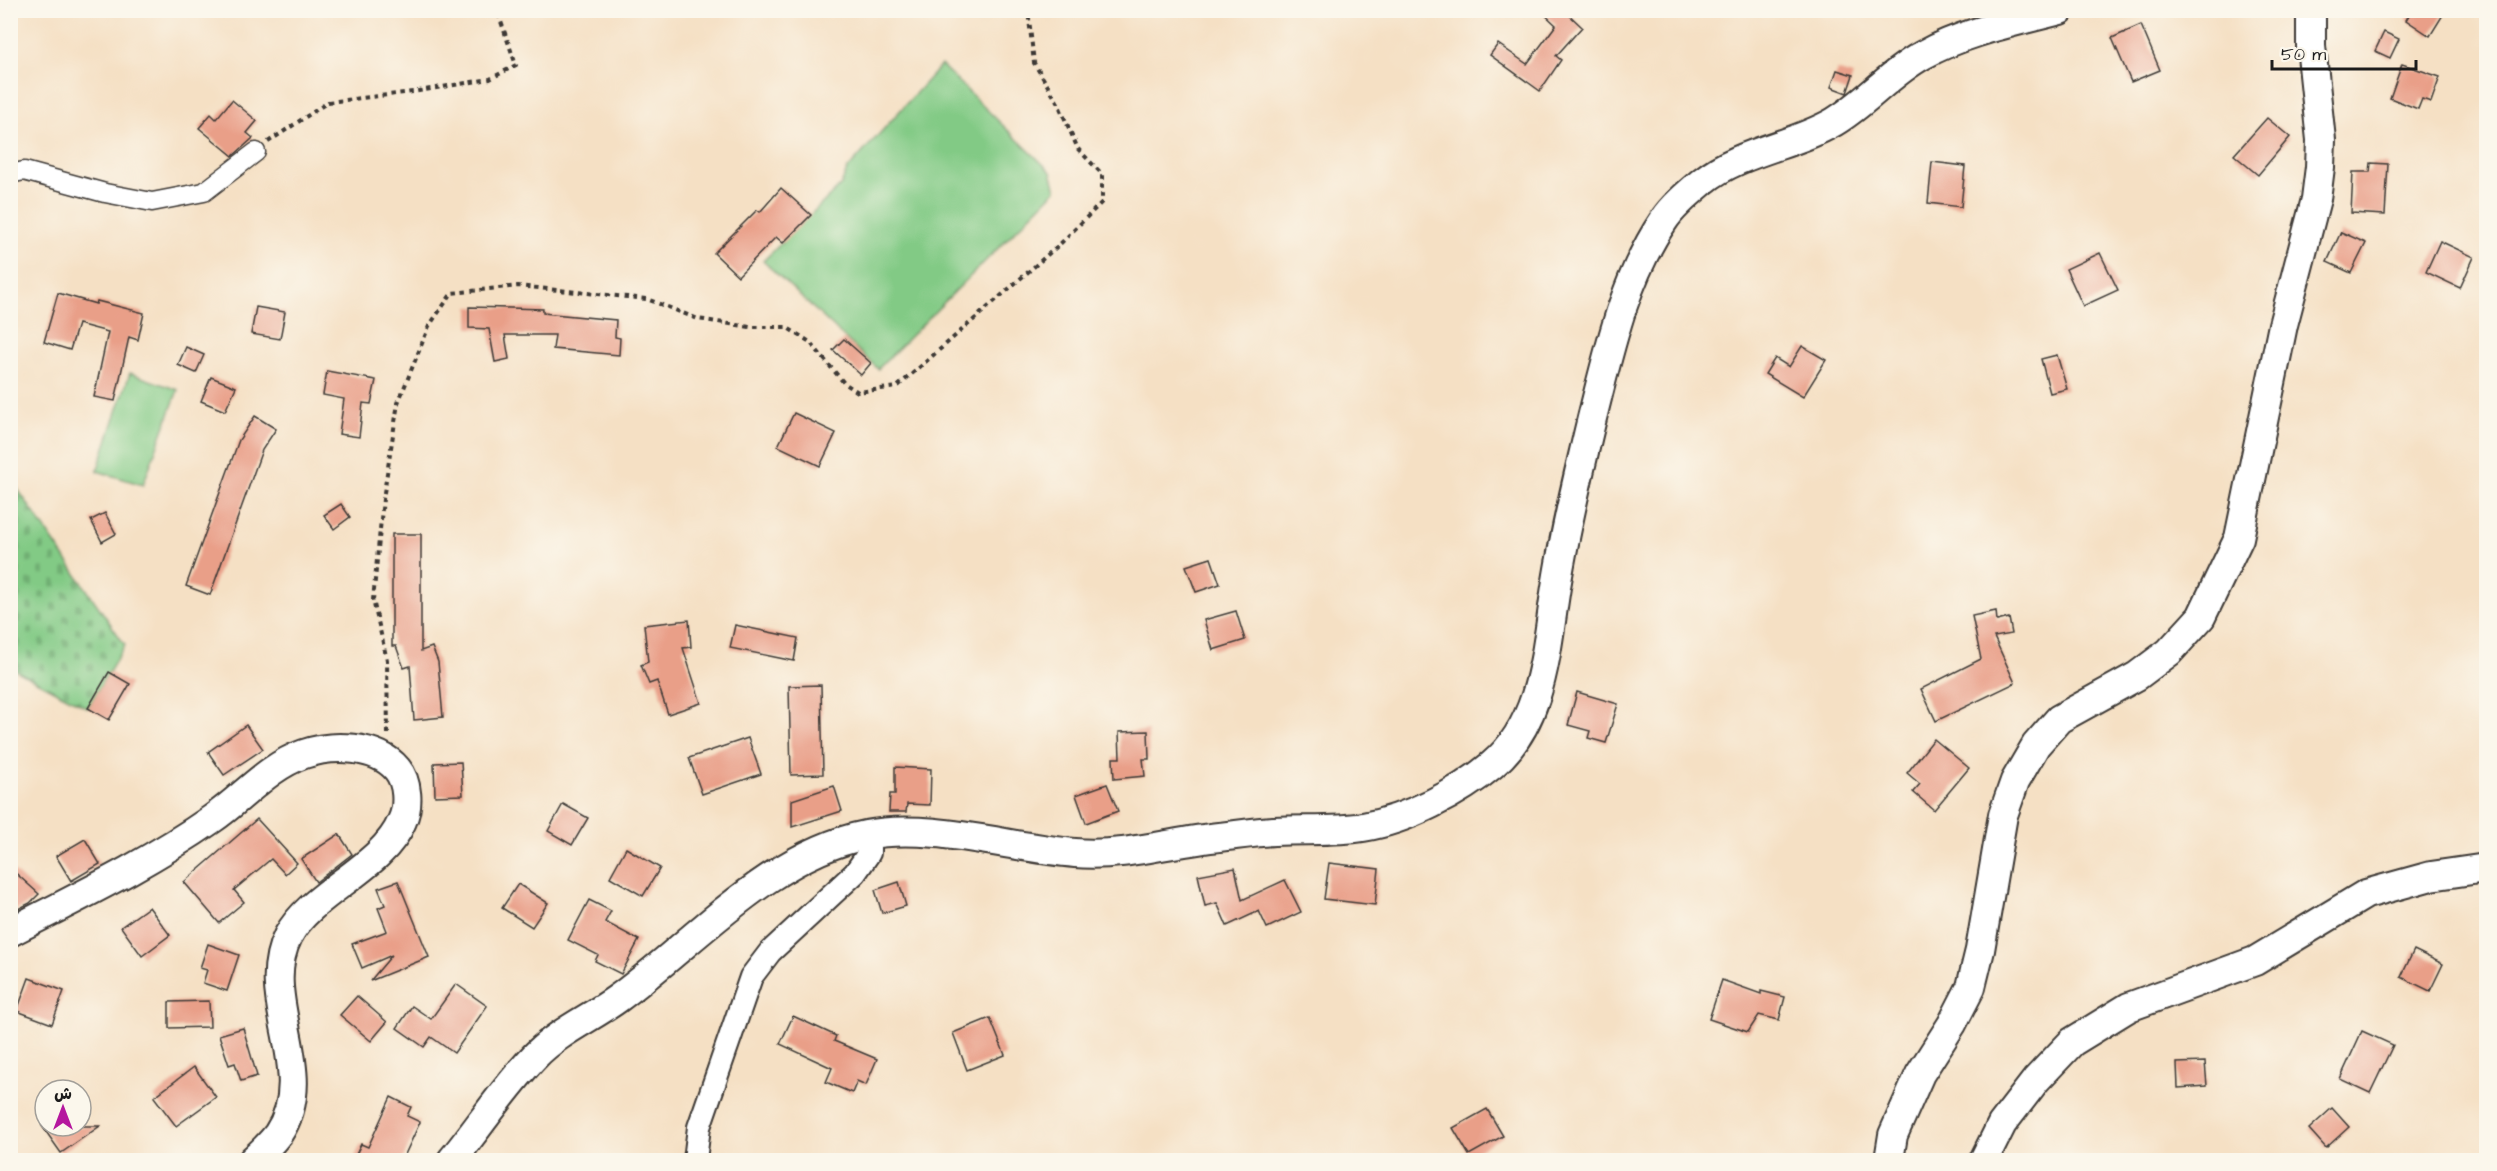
<svg xmlns="http://www.w3.org/2000/svg" width="2497" height="1171" font-family="'Architects Daughter','Playpen Sans Arabic',sans-serif">
<style>
.grass{fill:#82ca85;stroke:#4f7350;stroke-width:1.5}
.cemetery{fill:url(#cemetery-stones);stroke:#4f7350;stroke-width:1.5}
.building{fill:#e99f88}
.lines{fill:none;stroke-linecap:round;stroke-linejoin:round}
.minor-casing{stroke:#3d3935;stroke-width:21}
.tertiary-casing{stroke:#3d3935;stroke-width:26}
.primary-casing{stroke:#3d3935;stroke-width:32}
.path{stroke:#3d3935;stroke-width:4;stroke-dasharray:4.5 4.5;stroke-linecap:butt}
.minor{stroke:#fff;stroke-width:18}
.tertiary{stroke:#fff;stroke-width:22}
.primary{stroke:#fff;stroke-width:28}
</style>
<defs>
<pattern id="cemetery-stones" width="16" height="16" patternUnits="userSpaceOnUse" patternTransform="scale(1.5)"><rect width="16" height="16" fill="#82ca85"/><path d="M2 7V4a2 2 0 0 1 4 0v3zM10 15v-3a2 2 0 0 1 4 0v3z" fill="#70ad72"/></pattern>
</defs>
<rect width="100%" height="100%" fill="#fbf7ec"/>
<filter id="ink" filterUnits="userSpaceOnUse"><feTurbulence type="fractalNoise" baseFrequency=".0167" numOctaves="2"/><feDisplacementMap in="SourceGraphic" scale="12" xChannelSelector="R" yChannelSelector="G"/><feConvolveMatrix kernelMatrix="1 2 1 2 8 2 1 2 1" color-interpolation-filters="sRGB"/></filter>
<filter id="wash" filterUnits="userSpaceOnUse"><feTurbulence type="fractalNoise" baseFrequency=".008" numOctaves="4" result="noise"/><feDisplacementMap in="SourceGraphic" scale="24" xChannelSelector="R" yChannelSelector="G"/><feGaussianBlur stdDeviation="1.35" result="paint"/><feColorMatrix in="noise" values="0 0 0 0 0 0 0 0 0 0 0 0 0 0 0 0 0 1.4 0 .05"/><feComposite in="paint" operator="in"/></filter>
<g filter="url(#wash)">
<rect width="100%" height="100%" fill="#f5e0c4"/>
<!-- grass -->
<g class="grass">
<path d="M 941,65 L 1051,172 L 1056,190 L 878,369 L 763,261 L 841,185 L 847,170 Z"/>
<path d="M 130,373 L 178,390 L 143,485 L 97,471 Z"/>
</g>
<!-- cemetery -->
<path class="cemetery" d="M 10,478 L 125,645 L 88,708 L 11,668 Z"/>
<g id="blocks">
<!-- building -->
<g class="building">
<path d="M 1540,10 L 1564,10 L 1582,27 L 1556,56 L 1561,60 L 1540,91 L 1490,55 L 1498,44 L 1527,64 L 1556,25 Z"/>
<path d="M 2412,10 L 2446,10 L 2430,36 L 2406,20 Z"/>
<path d="M 2141,25 L 2160,70 L 2131,82 L 2112,38 Z"/>
<path d="M 2384,32 L 2399,39 L 2390,58 L 2375,51 Z"/>
<path d="M 2402,64 L 2440,77 L 2431,102 L 2422,99 L 2418,109 L 2390,98 Z"/>
<path d="M 1837,70 L 1853,75 L 1847,93 L 1831,87 Z"/>
<path d="M 232,100 L 257,121 L 247,133 L 253,138 L 233,156 L 199,128 L 211,114 L 216,119 Z"/>
<path d="M 2267,118 L 2290,137 L 2258,175 L 2234,155 Z"/>
<path d="M 1932,162 L 1965,166 L 1961,207 L 1928,203 Z"/>
<path d="M 2371,163 L 2388,164 L 2385,215 L 2351,213 L 2353,172 L 2370,172 Z"/>
<path d="M 781,188 L 811,215 L 783,243 L 776,237 L 738,276 L 714,253 L 757,210 L 760,212 Z"/>
<path d="M 2341,232 L 2366,243 L 2351,273 L 2327,262 Z"/>
<path d="M 2440,241 L 2474,257 L 2460,288 L 2426,272 Z"/>
<path d="M 2100,253 L 2118,290 L 2083,306 L 2066,269 Z"/>
<path d="M 58,293 L 96,304 L 97,301 L 144,313 L 138,340 L 129,337 L 115,401 L 94,397 L 108,332 L 78,324 L 70,350 L 44,342 Z"/>
<path d="M 256,307 L 285,312 L 280,339 L 251,334 Z"/>
<path d="M 469,307 L 543,309 L 543,313 L 616,320 L 615,337 L 620,338 L 619,355 L 553,349 L 555,335 L 505,335 L 509,359 L 495,362 L 489,329 L 469,328 Z"/>
<path d="M 844,339 L 871,363 L 861,375 L 833,350 Z"/>
<path d="M 1802,346 L 1826,360 L 1803,397 L 1765,374 L 1775,358 L 1789,367 Z"/>
<path d="M 186,347 L 204,355 L 196,373 L 178,365 Z"/>
<path d="M 2057,355 L 2067,389 L 2050,393 L 2041,359 Z"/>
<path d="M 327,371 L 376,380 L 371,404 L 363,403 L 359,437 L 339,434 L 344,399 L 323,395 Z"/>
<path d="M 211,377 L 236,387 L 225,411 L 201,401 Z"/>
<path d="M 794,413 L 836,433 L 820,466 L 778,446 Z"/>
<path d="M 255,416 L 276,429 L 262,450 L 210,595 L 186,586 L 239,440 Z"/>
<path d="M 341,504 L 350,517 L 334,529 L 324,515 Z"/>
<path d="M 105,513 L 116,534 L 102,542 L 91,520 Z"/>
<path d="M 392,534 L 421,534 L 421,651 L 432,647 L 438,662 L 443,717 L 414,720 L 410,666 L 404,668 L 396,646 L 392,646 Z"/>
<path d="M 1211,558 L 1220,584 L 1196,592 L 1186,566 Z"/>
<path d="M 1236,611 L 1245,640 L 1213,650 L 1204,620 Z"/>
<path d="M 1996,611 L 1997,621 L 2009,618 L 2012,634 L 1994,637 L 2015,683 L 1936,721 L 1921,689 L 1981,659 L 1972,616 Z"/>
<path d="M 689,620 L 691,647 L 683,648 L 701,703 L 668,714 L 657,681 L 649,684 L 641,665 L 648,662 L 644,625 Z"/>
<path d="M 735,625 L 798,638 L 794,661 L 730,648 Z"/>
<path d="M 109,672 L 130,684 L 109,720 L 88,708 Z"/>
<path d="M 821,685 L 823,774 L 791,775 L 789,686 Z"/>
<path d="M 1577,692 L 1618,704 L 1606,743 L 1588,738 L 1590,731 L 1568,725 Z"/>
<path d="M 246,725 L 263,749 L 224,775 L 208,752 Z"/>
<path d="M 1148,731 L 1149,759 L 1143,759 L 1145,776 L 1114,779 L 1113,758 L 1120,758 L 1119,732 Z"/>
<path d="M 748,738 L 761,774 L 702,794 L 689,758 Z"/>
<path d="M 1934,739 L 1969,768 L 1934,810 L 1913,792 L 1920,784 L 1907,773 Z"/>
<path d="M 461,762 L 463,795 L 435,796 L 434,763 Z"/>
<path d="M 895,767 L 931,769 L 930,805 L 907,804 L 906,812 L 889,812 L 890,794 L 895,794 Z"/>
<path d="M 1107,784 L 1118,811 L 1086,823 L 1076,795 Z"/>
<path d="M 834,786 L 842,811 L 792,827 L 792,800 Z"/>
<path d="M 563,804 L 588,818 L 572,845 L 548,831 Z"/>
<path d="M 257,819 L 297,863 L 285,874 L 271,859 L 234,890 L 244,902 L 219,923 L 184,882 Z"/>
<path d="M 339,834 L 352,854 L 316,882 L 301,859 Z"/>
<path d="M 85,839 L 100,864 L 71,881 L 56,856 Z"/>
<path d="M 626,848 L 660,868 L 643,896 L 610,877 Z"/>
<path d="M 1329,863 L 1379,869 L 1375,905 L 1324,899 Z"/>
<path d="M 10,868 L 39,894 L 30,903 L 10,913 Z"/>
<path d="M 1235,868 L 1242,900 L 1285,880 L 1301,912 L 1267,928 L 1259,911 L 1227,926 L 1217,903 L 1205,906 L 1198,875 Z"/>
<path d="M 398,881 L 429,957 L 370,981 L 392,955 L 362,968 L 352,944 L 387,931 L 378,908 L 385,905 L 378,888 Z"/>
<path d="M 899,882 L 906,906 L 882,913 L 875,890 Z"/>
<path d="M 518,884 L 548,903 L 532,927 L 502,908 Z"/>
<path d="M 589,900 L 611,911 L 605,922 L 639,940 L 621,974 L 595,961 L 598,955 L 568,940 Z"/>
<path d="M 149,907 L 170,935 L 142,956 L 121,927 Z"/>
<path d="M 208,944 L 239,955 L 227,991 L 203,983 L 207,970 L 200,968 Z"/>
<path d="M 2414,950 L 2443,964 L 2430,991 L 2401,977 Z"/>
<path d="M 29,978 L 64,991 L 52,1024 L 17,1011 Z"/>
<path d="M 1722,980 L 1761,994 L 1761,991 L 1785,997 L 1779,1020 L 1759,1015 L 1748,1032 L 1709,1019 Z"/>
<path d="M 456,984 L 487,1006 L 454,1053 L 431,1037 L 424,1047 L 397,1028 L 412,1006 L 431,1019 Z"/>
<path d="M 357,996 L 387,1022 L 371,1041 L 340,1015 Z"/>
<path d="M 209,1001 L 210,1027 L 169,1028 L 169,1002 Z"/>
<path d="M 793,1016 L 836,1036 L 834,1041 L 877,1059 L 866,1085 L 857,1081 L 852,1093 L 826,1082 L 832,1068 L 780,1044 Z"/>
<path d="M 990,1018 L 1005,1055 L 967,1070 L 953,1033 Z"/>
<path d="M 243,1028 L 257,1076 L 241,1081 L 235,1063 L 229,1065 L 219,1035 Z"/>
<path d="M 2362,1031 L 2393,1045 L 2370,1093 L 2340,1079 Z"/>
<path d="M 2205,1062 L 2207,1086 L 2178,1088 L 2177,1063 Z"/>
<path d="M 194,1067 L 216,1097 L 176,1126 L 154,1097 Z"/>
<path d="M 391,1097 L 411,1107 L 407,1116 L 420,1122 L 402,1161 L 353,1161 L 361,1144 L 368,1147 Z"/>
<path d="M 2332,1108 L 2349,1127 L 2326,1148 L 2309,1129 Z"/>
<path d="M 1487,1109 L 1503,1136 L 1469,1155 L 1453,1128 Z"/>
<path d="M 42,1126 L 100,1126 L 61,1153 Z"/>
</g>
</g>
</g>
<g filter="url(#ink)">
<use href="#blocks" fill-opacity="0" stroke="#3d3935" stroke-width="1.5"/>
<g class="lines">
<defs>
<path id="minor" d="M 10,174 L 24,171 L 105,193 L 152,202 L 204,192 L 256,152"/>
<path id="tertiary" d="M 695,1160 L 699,1127 L 751,977 L 770,952 L 855,873 L 869,853 L 869,834"/>
<g id="primary">
<path d="M 10,932 C 78,897 149,863 212,819 C 243,798 267,767 304,754 C 332,744 377,745 397,769 C 408,782 409,806 402,821 C 383,868 311,892 288,936 C 256,999 320,1071 278,1134 C 271,1143 262,1152 253,1160"/>
<path d="M 452,1160 C 480,1126 504,1088 535,1056 C 558,1032 591,1018 617,999 C 693,944 770,854 866,835 C 929,822 1011,848 1075,853 C 1125,857 1171,842 1219,837 C 1237,835 1256,832 1274,831 C 1304,829 1333,832 1363,827 C 1406,820 1459,793 1492,765 C 1545,721 1546,645 1557,581 C 1566,526 1579,472 1592,418 C 1609,351 1624,279 1664,220 C 1673,206 1690,192 1703,181 C 1740,151 1793,146 1834,122 C 1866,103 1890,73 1923,55 C 1964,32 2015,22 2060,10"/>
<path d="M 1889,1160 L 1893,1135 L 1920,1074 L 1952,1024 L 1971,987 L 1980,950 L 2003,815 L 2015,781 L 2036,745 L 2059,719 L 2137,676 L 2169,652 L 2201,617 L 2239,538 L 2283,325 L 2316,199 L 2320,167 L 2321,140 L 2311,46 L 2311,10"/>
<path d="M 1984,1160 L 2002,1124 L 2036,1080 L 2072,1042 L 2129,1007 L 2255,961 L 2366,894 L 2431,876 L 2486,868"/>
</g>
</defs>
<!-- minor casing -->
<use href="#minor" class="minor-casing"/>
<!-- tertiary casing -->
<use href="#tertiary" class="tertiary-casing"/>
<!-- primary casing -->
<use href="#primary" class="primary-casing"/>
<!-- path -->
<g class="path">
<path d="M 268,142 L 328,102 L 413,92 L 490,79 L 516,65 L 497,10"/>
<path d="M 388,734 L 387,660 L 373,600 L 383,499 L 398,403 L 429,326 L 452,293 L 518,286 L 647,299 L 698,319 L 750,327 L 786,327 L 810,342 L 844,383 L 858,392 L 897,387 L 1061,243 L 1102,202 L 1102,174 L 1078,149 L 1058,103 L 1034,63 L 1028,10"/>
</g>
<!-- minor -->
<use href="#minor" class="minor"/>
<!-- tertiary -->
<use href="#tertiary" class="tertiary"/>
<!-- primary -->
<use href="#primary" class="primary"/>
</g>
</g>
<!-- margin -->
<rect width="2497" height="1171" fill="none" stroke="#fbf7ec" stroke-width="36"/>
<!-- north arrow -->
<g transform="translate(63 1108)"><circle r="28" fill="#fbf7ec" stroke="#a29f99" stroke-width="1.5"/>
<path d="M0-4.5L10 22L0 15L-10 22Z" fill="#b5179e"/>
<text y="-9" font-size="16" font-weight="bold" text-anchor="middle" fill="#1c1c1c">ش</text>
</g>
<!-- scale -->
<path d="M2272 60v9h144v-9" fill="none" stroke="#1c1c1c" stroke-width="3"/>
<text x="2281" y="60" font-size="18" fill="#1c1c1c" stroke="#fbf7ec" stroke-width="4.5" paint-order="stroke">50 m</text>
</svg>
